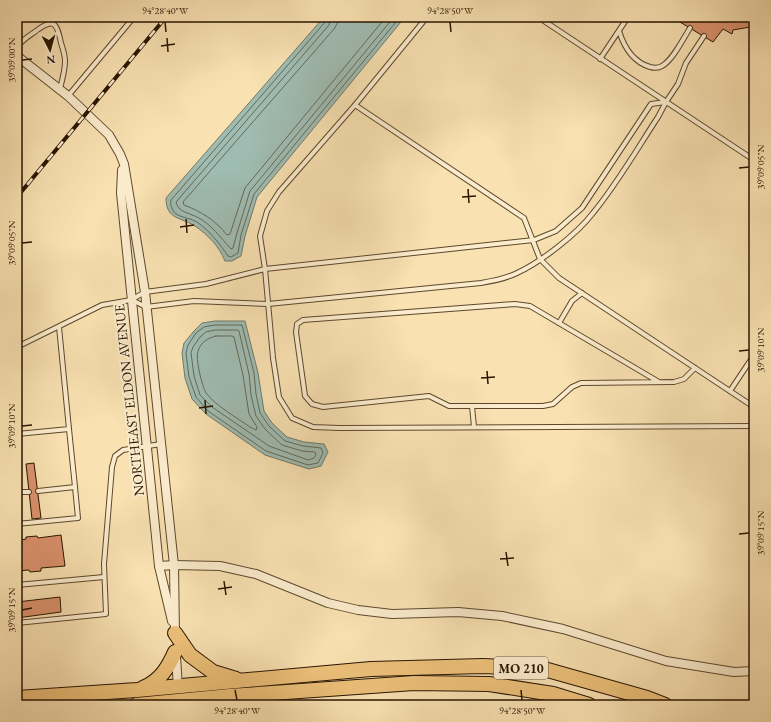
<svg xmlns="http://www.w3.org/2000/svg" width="771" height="722" font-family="'EB Garamond',serif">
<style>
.water{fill:#9fbcb2;stroke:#70796b}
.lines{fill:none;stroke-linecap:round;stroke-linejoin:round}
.shore{stroke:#646859;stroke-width:1}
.building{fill:#db926e;stroke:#291500}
.service-casing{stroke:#5d482c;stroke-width:6}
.minor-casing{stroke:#5d482c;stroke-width:10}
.trunk-casing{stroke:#291500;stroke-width:16}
.service{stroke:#fbeccd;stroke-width:4}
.minor{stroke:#fbeccd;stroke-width:8}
.trunk{stroke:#ecc079;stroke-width:14}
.rail-casing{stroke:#291500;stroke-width:4}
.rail{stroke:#fbeccd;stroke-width:2.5;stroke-dasharray:8;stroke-linecap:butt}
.ticks{fill:none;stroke:#291500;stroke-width:1.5}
.labels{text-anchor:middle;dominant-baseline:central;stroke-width:4;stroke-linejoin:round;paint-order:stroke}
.shield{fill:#fbeccd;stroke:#68563e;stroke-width:1}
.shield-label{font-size:13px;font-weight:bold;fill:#291500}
.street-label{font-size:14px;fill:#291500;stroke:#fbeccd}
.neatline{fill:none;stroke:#291500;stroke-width:1.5}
.ticks-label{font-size:10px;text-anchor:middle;fill:#291500}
</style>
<rect width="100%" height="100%" fill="#f9e1b2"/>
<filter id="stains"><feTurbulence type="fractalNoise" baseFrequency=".005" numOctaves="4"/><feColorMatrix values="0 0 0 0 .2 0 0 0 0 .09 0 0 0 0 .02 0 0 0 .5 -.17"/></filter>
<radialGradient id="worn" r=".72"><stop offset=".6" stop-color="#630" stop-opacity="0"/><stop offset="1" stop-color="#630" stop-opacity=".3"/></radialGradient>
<!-- water -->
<g class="water">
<path d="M 324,17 L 405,17 L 257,197 L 245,236 L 241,256 L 232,261 L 225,261 C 219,246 208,235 195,226 C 181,217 166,220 166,198 Z"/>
<path d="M 215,321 L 245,321 L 258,373 L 264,411 L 272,423 L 287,437 L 304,442 L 324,444 L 328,452 L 321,466 L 309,469 L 265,455 L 206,414 L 192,399 L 185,378 L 182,353 L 184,343 L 194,331 L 202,323 Z"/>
</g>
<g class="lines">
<!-- shore -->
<g class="shore">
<path d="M 327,17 L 326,21 L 171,200 C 170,205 172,210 176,214 C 182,218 191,218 197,222 C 210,231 219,243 228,256 L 231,257 L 238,253 L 241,235 L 254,194 L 400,17"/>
<path d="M 332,17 L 329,25 L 176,202 C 178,212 189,213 197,217 C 211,224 221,238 231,249 L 233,248 L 237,233 L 250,191 L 394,17"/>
<path d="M 338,17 L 337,24 L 334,29 L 183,202 L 184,205 C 202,212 215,220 227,235 L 230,234 L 245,188 L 386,17"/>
<path d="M 215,325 L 242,325 L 254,373 L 256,394 L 260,413 L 269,426 L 285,441 L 303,446 L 321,448 L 323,453 L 318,463 L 308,465 L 266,451 L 208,411 L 196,397 L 189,377 L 186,353 L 188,345 L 196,333 L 204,327 Z"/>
<path d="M 216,330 L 237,330 L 239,331 L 249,374 L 251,395 L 256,416 L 265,429 L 282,445 L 302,451 L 315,452 L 316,455 L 314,458 L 308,460 L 269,446 L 212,407 L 200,395 L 194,376 L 191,353 L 193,347 L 200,337 L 206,332 Z"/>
<path d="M 216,336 L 232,336 L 234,337 L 243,375 L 249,414 L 257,427 L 256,430 L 250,427 C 237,418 215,405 206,393 C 202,386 195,358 198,351 C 201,342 208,338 216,336 Z"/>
</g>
</g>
<!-- building -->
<g class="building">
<path d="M 677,17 L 754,17 L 754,49 L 750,27 L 733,30 L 732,34 L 723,29 L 713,42 L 675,19 Z"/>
<path d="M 34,463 L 41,518 L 32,519 L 26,464 Z"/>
<path d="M 61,535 L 65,566 L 41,568 L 41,571 L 30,572 L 29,570 L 17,571 L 17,546 L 22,545 L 21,540 L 26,539 L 26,537 L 37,536 L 38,538 Z"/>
<path d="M 60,597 L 61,612 L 17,618 L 17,602 Z"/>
</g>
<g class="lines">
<defs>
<g id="service">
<path d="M 427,17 L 355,105 L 279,192 L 267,211 L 260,236 L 265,269 L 273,358 L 279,397 L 292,418 L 313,427 L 339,428 L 754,426"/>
<path d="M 538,17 L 754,160"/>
<path d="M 52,23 L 53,17"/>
<path d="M 619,31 C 624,47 633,62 650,67 C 654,68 659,68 662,66 C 673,60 683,39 690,28"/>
<path d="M 17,47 C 22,40 29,36 36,31 C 54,17 57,23 61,43 C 63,49 65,55 65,61 C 65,71 62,80 60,89"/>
<path d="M 600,59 L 628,17"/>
<path d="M 68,96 L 134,17"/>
<path d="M 355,105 L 524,218 L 540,259 L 559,278 L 754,407"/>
<path d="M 132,300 L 146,307 L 194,301 L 268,304 L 481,283 C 493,281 505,279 517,273 C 541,262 577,234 593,213 C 617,184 637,149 658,117 L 666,102 L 678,84 L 686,63 L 704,36"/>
<path d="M 559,323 L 572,301 L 582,293"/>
<path d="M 17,347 L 102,305 L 131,300 L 145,292 L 206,284 L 265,269 L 534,240 L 556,231 L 582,208 L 651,104 L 666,102"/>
<path d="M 659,382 L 530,306 L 515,304 L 303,320 L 297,324 L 296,332 L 305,396 L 312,404 L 323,407 L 429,396 L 449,406 L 543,406 L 553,404 L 572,387 L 581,383 L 674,382 L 684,379 L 695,368"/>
<path d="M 730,391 L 754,355"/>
<path d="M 472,406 L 474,427"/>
<path d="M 17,434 L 69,429 L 59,327"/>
<path d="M 38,491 L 75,487 L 69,429"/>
<path d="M 17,492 L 29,492"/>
<path d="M 17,524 L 78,518 L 75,487"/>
<path d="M 17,585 L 104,577"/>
<path d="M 17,623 L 106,614 L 104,564 L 112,467 L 115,456 L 123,450 L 161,444"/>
</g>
<g id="minor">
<path d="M 17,56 L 68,96 L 109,135 L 120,154 L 124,164 L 145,292 L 174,565 L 175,635"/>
<path d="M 122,170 L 121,193 L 159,566 L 172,621"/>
<path d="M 159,566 L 174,565 L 220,566 L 256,574 L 328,603 L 358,610 L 392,614 L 458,612 L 502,616 L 563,629 L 666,661 L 734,672 L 754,671"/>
<path d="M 176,655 L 178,689"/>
</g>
<g id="trunk">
<path d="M 175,633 L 190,655 L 213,672 L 236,679"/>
<path d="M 143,688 C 160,681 168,668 175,652"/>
<path d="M 17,698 L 137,690 L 371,669 L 483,666 L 544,669 L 647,698 L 665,705"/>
<path d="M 136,705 L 230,696 L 414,683 L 489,684 L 553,694 L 589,705"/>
</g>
</defs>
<!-- service casing -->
<use href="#service" class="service-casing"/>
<!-- minor casing -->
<use href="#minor" class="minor-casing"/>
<!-- trunk casing -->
<use href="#trunk" class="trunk-casing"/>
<!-- service -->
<use href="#service" class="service"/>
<!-- minor -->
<use href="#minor" class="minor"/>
<!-- trunk -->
<use href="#trunk" class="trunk"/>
<defs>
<path id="rail" d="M 17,197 L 166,17"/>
</defs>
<!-- rail casing -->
<use href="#rail" class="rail-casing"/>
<!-- rail -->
<use href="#rail" class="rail"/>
</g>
<!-- ticks -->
<path class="ticks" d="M 165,22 L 166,32M 450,22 L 451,32M 167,38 L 168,52M 161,46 L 175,44M 22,60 L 32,59M 739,168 L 749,167M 468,189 L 469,203M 462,197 L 476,196M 186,219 L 187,233M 180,227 L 194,225M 22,243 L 32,242M 739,351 L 749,350M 487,371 L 488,384M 481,378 L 495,377M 205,400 L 206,414M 199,408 L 213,406M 22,426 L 32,425M 739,534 L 749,533M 506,552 L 508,566M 500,559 L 514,558M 224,581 L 226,595M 218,589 L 232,587M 22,610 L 32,608M 235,690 L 237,700M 521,690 L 522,700"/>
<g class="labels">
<!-- shield labels -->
<rect class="shield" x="494" y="657" width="54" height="22" rx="3"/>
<g class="shield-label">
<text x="521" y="668">MO 210</text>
</g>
<!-- street labels -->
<g class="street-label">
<text transform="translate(129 400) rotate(-96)">NORTHEAST ELDON AVENUE</text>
</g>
</g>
<!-- margin -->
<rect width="771" height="722" fill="none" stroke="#f9e1b2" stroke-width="44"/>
<!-- north arrow -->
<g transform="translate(50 50) rotate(174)" stroke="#fbeccd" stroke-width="3" paint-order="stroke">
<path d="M0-3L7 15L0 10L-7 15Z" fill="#291500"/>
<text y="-6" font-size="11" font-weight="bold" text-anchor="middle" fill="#291500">N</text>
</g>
<rect x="22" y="22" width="727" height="678" class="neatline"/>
<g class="ticks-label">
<text x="165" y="14">94°28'40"W</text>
<text x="450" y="14">94°28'50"W</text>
<text transform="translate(11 60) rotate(-90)" y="4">39°09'00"N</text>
<text transform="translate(760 167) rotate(-90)" y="4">39°09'05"N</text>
<text transform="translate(11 243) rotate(-90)" y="4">39°09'05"N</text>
<text transform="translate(760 350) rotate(-90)" y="4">39°09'10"N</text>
<text transform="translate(11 426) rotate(-90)" y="4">39°09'10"N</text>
<text transform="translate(760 533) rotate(-90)" y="4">39°09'15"N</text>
<text transform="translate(11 610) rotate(-90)" y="4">39°09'15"N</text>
<text x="237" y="714">94°28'40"W</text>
<text x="522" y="714">94°28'50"W</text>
</g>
<rect width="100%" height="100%" filter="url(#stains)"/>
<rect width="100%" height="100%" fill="url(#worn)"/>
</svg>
